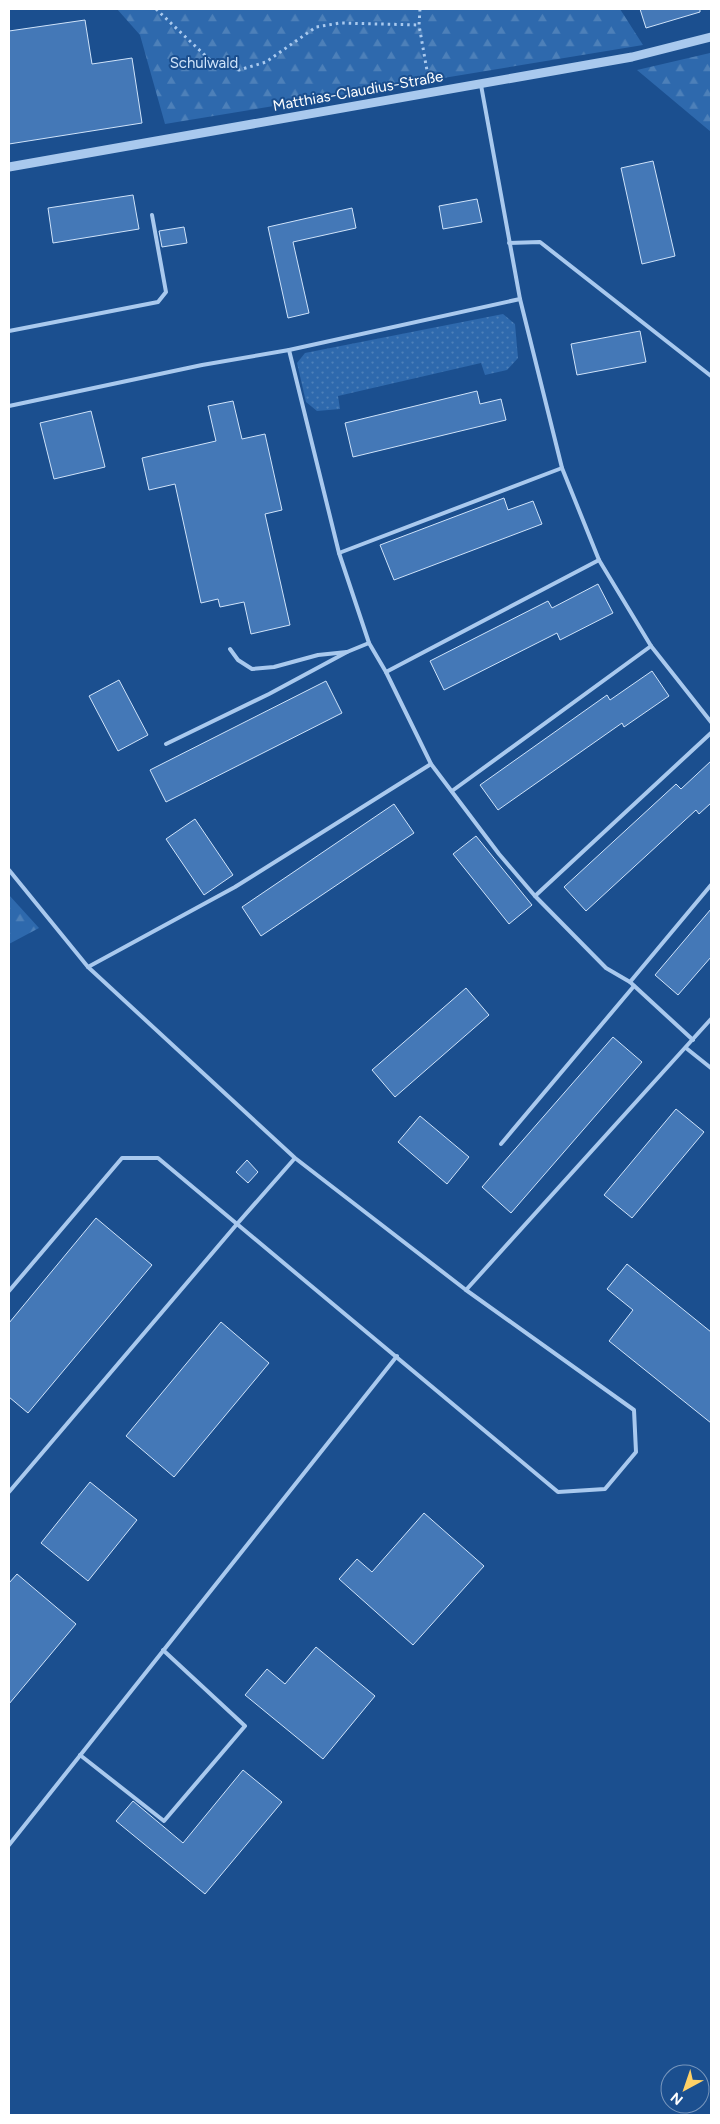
<svg xmlns="http://www.w3.org/2000/svg" width="720" height="2124" font-family="Figtree,sans-serif">
<style>
.green{fill:url(#green-dots)}
.forest{fill:url(#forest-firs)}
.building{fill:#4478b7;stroke:#cfe3fa}
.lines{fill:none;stroke-linecap:round;stroke-linejoin:round}
.path{stroke:#a9c9ee;stroke-width:3;stroke-dasharray:2.5 4;stroke-linecap:butt}
.service{stroke:#a9c9ee;stroke-width:4}
.tertiary{stroke:#a9c9ee;stroke-width:9}
.labels{text-anchor:middle;dominant-baseline:central;stroke-width:4;stroke-linejoin:round;paint-order:stroke}
.park-label{font-size:15px;fill:#cfe3fa;stroke:#1b4f8f}
.street-label{font-size:15px;fill:#fff;stroke:#1b4f8f}
</style>
<defs>
<pattern id="green-dots" width="8" height="8" patternUnits="userSpaceOnUse" patternTransform="scale(1.25)"><rect width="8" height="8" fill="#2e69ad"/><path d="M2 2h.1M6 6h.1" fill="none" stroke="#4d80b9" stroke-width="1.8" stroke-linecap="round"/></pattern>
<pattern id="forest-firs" width="22" height="20" patternUnits="userSpaceOnUse" patternTransform="scale(1.25)"><rect width="22" height="20" fill="#2e69ad"/><path d="M5 1l3.5 6h-7zM16 11l3.5 6h-7z" fill="#4d80b9"/></pattern>
</defs>
<rect width="100%" height="100%" fill="#1b4f8f"/>
<!-- green -->
<path class="green" d="M 503,314 L 515,324 L 518,358 L 507,370 L 485,375 L 481,363 L 338,396 L 340,409 L 317,411 L 306,402 L 297,363 L 305,353 Z"/>
<!-- forest -->
<g class="forest">
<path d="M 117,9 L 620,9 L 643,45 L 165,124 L 140,35 Z"/>
<path d="M 710,53 L 711,63 L 711,132 L 637,70 Z"/>
<path d="M 9,895 L 39,928 L 9,944 Z"/>
</g>
<!-- building -->
<g class="building">
<path d="M 640,9 L 700,9 L 700,12 L 646,28 Z"/>
<path d="M 85,20 L 92,64 L 132,58 L 142,123 L 9,144 L 9,31 Z"/>
<path d="M 653,161 L 675,256 L 642,264 L 621,168 Z"/>
<path d="M 133,195 L 139,229 L 53,243 L 48,208 Z"/>
<path d="M 477,199 L 482,222 L 443,229 L 439,206 Z"/>
<path d="M 352,208 L 356,228 L 293,242 L 309,313 L 288,318 L 268,227 Z"/>
<path d="M 184,227 L 187,243 L 162,247 L 159,231 Z"/>
<path d="M 640,331 L 646,362 L 577,375 L 571,344 Z"/>
<path d="M 477,391 L 480,404 L 501,399 L 506,420 L 353,457 L 345,423 Z"/>
<path d="M 233,401 L 242,439 L 265,434 L 282,510 L 265,514 L 290,625 L 251,634 L 244,602 L 220,607 L 218,599 L 201,603 L 175,484 L 149,490 L 142,458 L 216,441 L 208,406 Z"/>
<path d="M 91,411 L 105,467 L 54,479 L 40,423 Z"/>
<path d="M 504,498 L 508,510 L 533,501 L 542,524 L 394,580 L 380,545 Z"/>
<path d="M 598,584 L 613,613 L 560,640 L 557,633 L 444,690 L 430,661 L 548,601 L 552,608 Z"/>
<path d="M 652,671 L 669,696 L 624,727 L 622,723 L 498,810 L 480,785 L 607,695 L 610,700 Z"/>
<path d="M 119,680 L 148,735 L 118,751 L 89,696 Z"/>
<path d="M 326,681 L 342,713 L 166,802 L 150,770 Z"/>
<path d="M 711,761 L 711,803 L 699,814 L 696,810 L 586,911 L 564,887 L 676,784 L 681,789 Z"/>
<path d="M 394,804 L 414,833 L 261,936 L 242,907 Z"/>
<path d="M 195,819 L 233,875 L 204,895 L 166,839 Z"/>
<path d="M 476,836 L 532,905 L 509,924 L 453,854 Z"/>
<path d="M 711,909 L 711,957 L 678,995 L 655,975 Z"/>
<path d="M 466,988 L 489,1015 L 395,1097 L 372,1070 Z"/>
<path d="M 613,1037 L 642,1062 L 511,1213 L 482,1187 Z"/>
<path d="M 676,1109 L 704,1132 L 632,1218 L 604,1195 Z"/>
<path d="M 420,1116 L 469,1157 L 447,1184 L 398,1142 Z"/>
<path d="M 247,1160 L 258,1172 L 248,1183 L 236,1172 Z"/>
<path d="M 96,1218 L 152,1265 L 28,1413 L 9,1397 L 9,1323 Z"/>
<path d="M 627,1264 L 711,1332 L 711,1423 L 609,1341 L 633,1310 L 607,1289 Z"/>
<path d="M 221,1322 L 269,1363 L 174,1477 L 126,1436 Z"/>
<path d="M 90,1482 L 137,1520 L 88,1581 L 41,1543 Z"/>
<path d="M 424,1513 L 484,1566 L 413,1645 L 339,1579 L 357,1559 L 372,1572 Z"/>
<path d="M 17,1574 L 76,1624 L 9,1704 L 9,1583 Z"/>
<path d="M 316,1647 L 375,1696 L 323,1759 L 245,1695 L 267,1669 L 285,1684 Z"/>
<path d="M 243,1770 L 282,1802 L 205,1894 L 116,1821 L 133,1801 L 183,1843 Z"/>
</g>
<g class="lines">
<!-- path -->
<g class="path">
<path d="M 156,9 L 212,62 L 239,70 L 266,62 L 316,27 L 340,23 L 419,25"/>
<path d="M 420,9 L 419,25 L 429,82"/>
</g>
<!-- service -->
<g class="service">
<path d="M 481,85 L 520,299 L 562,468 L 599,560 L 651,646 L 711,722"/>
<path d="M 509,243 L 540,242 L 711,376"/>
<path d="M 9,331 L 158,302 L 166,292 L 152,215"/>
<path d="M 289,350 L 339,553 L 369,643 L 386,672 L 431,764 L 499,854 L 535,896 L 606,968 L 630,982 L 693,1040"/>
<path d="M 9,406 L 202,365 L 289,350 L 520,299"/>
<path d="M 339,553 L 562,468"/>
<path d="M 230,649 L 238,660 L 252,669 L 274,667 L 318,655 L 347,652 L 369,643"/>
<path d="M 386,672 L 599,560"/>
<path d="M 166,744 L 269,694 L 347,652"/>
<path d="M 452,791 L 651,646"/>
<path d="M 9,870 L 88,967 L 295,1158 L 466,1290 L 634,1410 L 636,1452 L 605,1489 L 558,1492 L 237,1224 L 295,1158"/>
<path d="M 535,896 L 711,733"/>
<path d="M 88,967 L 235,887 L 431,764"/>
<path d="M 630,982 L 711,885"/>
<path d="M 686,1048 L 711,1068"/>
<path d="M 501,1144 L 634,986"/>
<path d="M 466,1290 L 711,1019"/>
<path d="M 9,1291 L 122,1158 L 158,1158 L 237,1224 L 9,1492"/>
<path d="M 80,1755 L 164,1821 L 245,1726 L 163,1650"/>
<path d="M 9,1845 L 397,1356"/>
</g>
<!-- tertiary -->
<path class="tertiary" d="M 9,167 L 632,57 L 711,37"/>
</g>
<g class="labels">
<!-- park labels -->
<g class="park-label">
<text x="204" y="63">Schulwald</text>
</g>
<!-- street labels -->
<g class="street-label">
<text transform="translate(358 91) rotate(-10)">Matthias-Claudius-Straße</text>
</g>
</g>
<!-- border -->
<rect width="720" height="2124" fill="none" stroke="#ffffff" stroke-width="20"/>
<!-- north arrow -->
<g transform="translate(685 2089) rotate(220)"><circle r="24" fill="#1b4f8f" stroke="#7695bc"/>
<path d="M0-4L9 19L0 12L-9 19Z" fill="#ffd166"/>
<text y="-8" font-size="14" font-weight="bold" text-anchor="middle" fill="#ffffff">N</text>
</g>
</svg>
